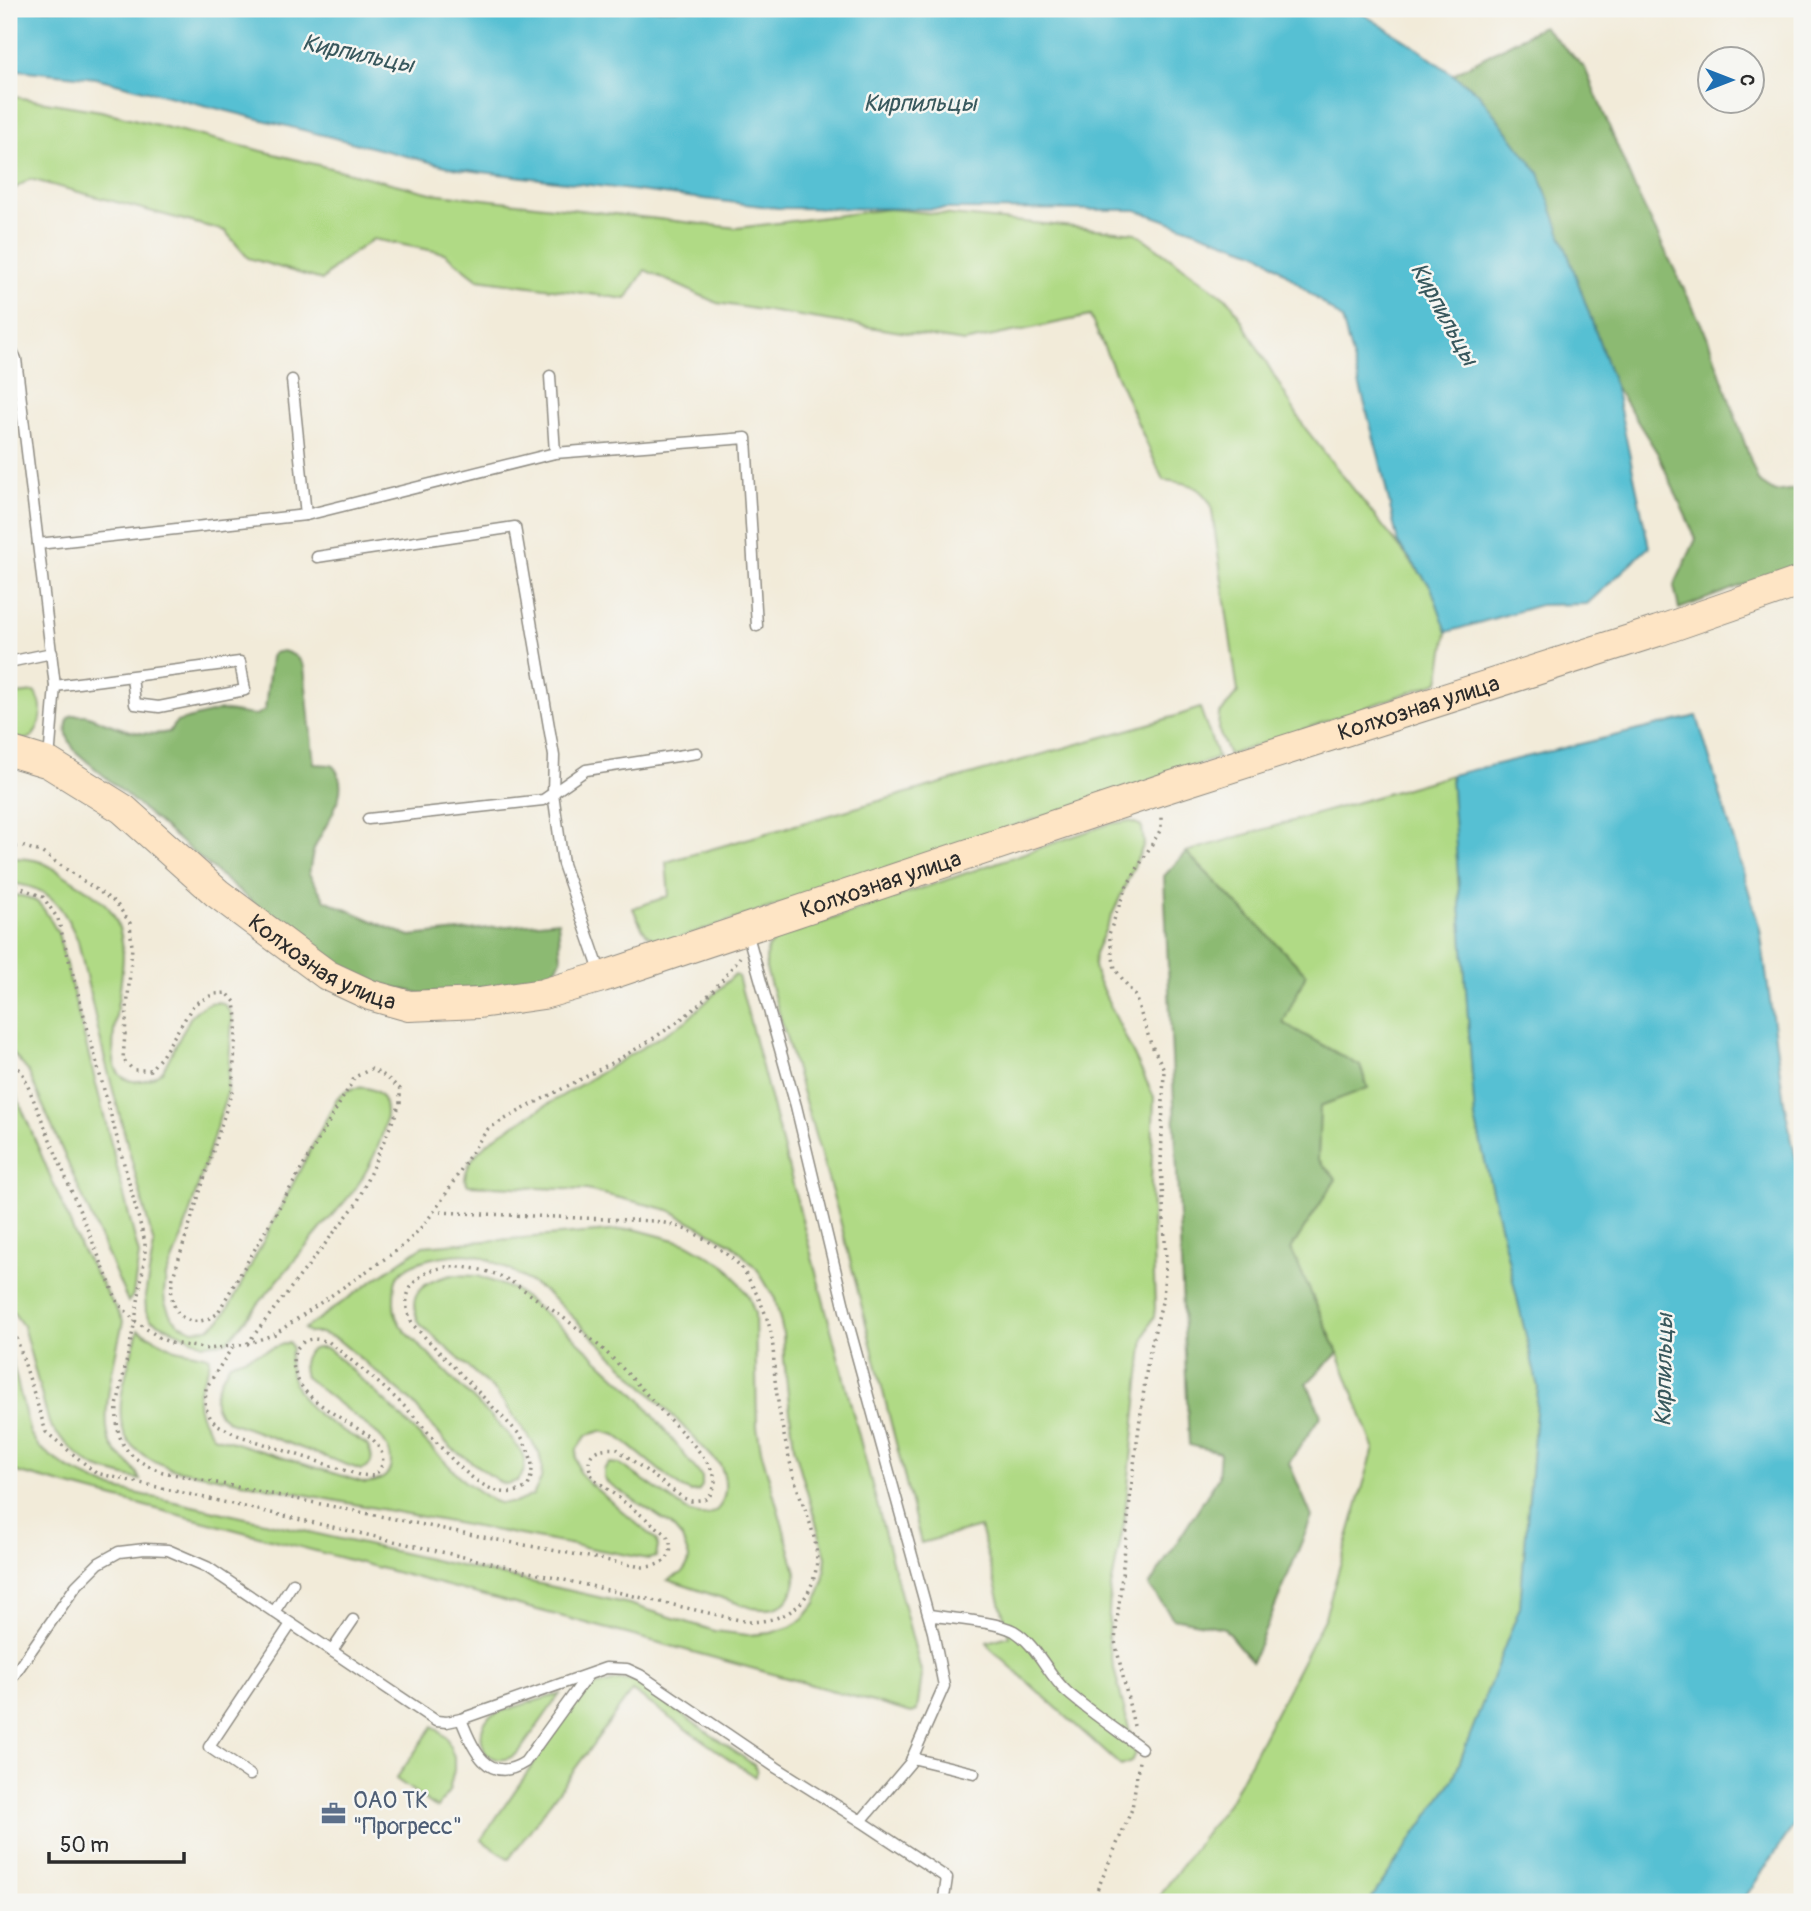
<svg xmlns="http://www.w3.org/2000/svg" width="1811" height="1911" font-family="Pangolin,sans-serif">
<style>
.green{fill:#b0da85;stroke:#6e8258;stroke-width:2}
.forest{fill:#8cba72;stroke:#5c724e;stroke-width:2}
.water{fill:#57c0d3;stroke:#41767f;stroke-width:2}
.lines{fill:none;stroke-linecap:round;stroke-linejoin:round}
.service-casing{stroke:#8e8b82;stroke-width:13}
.secondary-casing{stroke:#8e8b82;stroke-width:32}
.path{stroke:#8e8b82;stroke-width:3.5;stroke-dasharray:2 5;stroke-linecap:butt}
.service{stroke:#fff;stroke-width:10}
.secondary{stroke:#fee5c5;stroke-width:30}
.labels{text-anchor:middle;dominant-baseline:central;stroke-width:5;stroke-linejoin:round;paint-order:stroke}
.street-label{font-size:23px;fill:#2b2b2b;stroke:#f6f6f2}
.service-label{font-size:23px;fill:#4e5e75;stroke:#f6f6f2;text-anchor:start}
.water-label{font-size:24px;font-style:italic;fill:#38585d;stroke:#f6f6f2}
</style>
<rect width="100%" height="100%" fill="#f6f6f2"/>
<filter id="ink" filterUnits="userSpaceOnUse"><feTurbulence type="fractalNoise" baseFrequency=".0143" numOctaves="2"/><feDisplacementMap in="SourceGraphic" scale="14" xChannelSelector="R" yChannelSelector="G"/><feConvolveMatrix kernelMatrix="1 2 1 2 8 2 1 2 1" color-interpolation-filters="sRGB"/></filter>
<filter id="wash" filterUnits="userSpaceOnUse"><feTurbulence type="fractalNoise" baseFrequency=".00686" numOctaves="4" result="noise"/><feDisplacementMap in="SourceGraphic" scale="28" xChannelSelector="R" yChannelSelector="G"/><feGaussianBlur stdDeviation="1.57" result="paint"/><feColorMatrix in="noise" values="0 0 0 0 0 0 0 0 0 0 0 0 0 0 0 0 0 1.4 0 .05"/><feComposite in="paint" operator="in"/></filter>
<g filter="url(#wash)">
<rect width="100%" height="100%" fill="#f2ebd9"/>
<!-- green -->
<g class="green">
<path d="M 9,96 L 101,111 L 431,193 L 737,228 L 889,209 L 1136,233 L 1230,301 L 1305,428 L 1431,587 L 1447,632 L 1439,682 L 1229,755 L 1218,729 L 1219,715 L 1238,692 L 1211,504 C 1197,483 1186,483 1163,480 L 1090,316 L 964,342 L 717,303 L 645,270 L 626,299 L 478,279 L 444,253 L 373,239 L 339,263 L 322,280 L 248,258 L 225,231 L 30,179 L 9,192 Z"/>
<path d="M 34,692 C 37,696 38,696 40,702 C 43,712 39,736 27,739 C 22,740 14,738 9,738 L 9,695 Z"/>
<path d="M 1200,708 L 1218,758 L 676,939 C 670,940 663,941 658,940 C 644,938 638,919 633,908 L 669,896 L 666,862 L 1176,716 Z"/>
<path d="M 1451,775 L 1475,1118 L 1538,1387 L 1520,1607 L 1453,1779 L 1369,1902 L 1155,1902 L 1232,1797 L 1325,1617 L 1374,1448 L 1338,1353 L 1291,1249 L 1336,1179 L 1318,1159 L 1320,1106 L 1368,1087 L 1360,1066 L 1282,1023 L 1306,974 L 1186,852 Z"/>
<path d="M 1129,821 L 1137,824 L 1142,827 L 1144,844 L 1095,953 L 1094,966 L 1097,978 L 1154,1097 L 1151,1184 L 1155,1308 L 1154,1316 L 1144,1337 L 1124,1523 L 1110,1592 L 1108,1634 L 1108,1644 L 1135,1753 L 1131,1762 L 1121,1766 L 990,1648 L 987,1642 L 1009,1636 L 980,1527 L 921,1543 L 839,1216 L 766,969 C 766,950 765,945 783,936 L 1109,824 Z"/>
<path d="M 9,858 C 19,858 31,858 41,862 C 54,867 66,877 78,884 C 88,890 104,901 111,911 C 139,952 108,1014 114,1060 C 117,1087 146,1086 163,1070 L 191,1016 C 205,1001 226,993 232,1019 L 227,1093 L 182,1237 L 166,1276 L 164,1293 L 165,1303 L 171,1316 L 179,1324 L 193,1330 L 208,1329 L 221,1319 L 233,1300 L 337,1098 C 345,1090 355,1086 366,1088 C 408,1095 373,1160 361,1180 C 350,1198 333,1214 320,1230 C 289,1267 258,1304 227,1342 L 203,1344 L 151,1320 L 146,1312 L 145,1296 L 154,1245 L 104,1056 L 78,941 C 62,904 50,887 9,883 Z"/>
<path d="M 12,895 C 42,896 44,910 58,933 L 139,1255 L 133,1295 L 128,1302 L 28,1071 L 9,1049 L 9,896 Z"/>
<path d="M 734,975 L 738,976 L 922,1675 L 917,1711 L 912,1713 C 612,1628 310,1550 9,1470 L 9,1349 L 30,1433 L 39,1447 L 67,1468 L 108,1487 L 629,1604 L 715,1631 L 748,1635 L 771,1633 L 790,1627 L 803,1619 L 816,1603 L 823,1583 L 826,1557 L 794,1447 L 784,1359 L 783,1332 L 775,1299 L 757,1269 L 732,1244 L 669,1210 L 587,1190 L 468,1185 L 465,1179 C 467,1157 486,1144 502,1132 L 686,1021 Z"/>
<path d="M 9,1078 L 80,1247 L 123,1321 C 117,1351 97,1420 112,1446 C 120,1460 133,1461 140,1480 C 126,1476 111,1473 97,1468 C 84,1463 56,1435 49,1423 L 23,1326 L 9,1306 Z"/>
<path d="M 634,1229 L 686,1243 L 723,1264 L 732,1273 L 749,1297 L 755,1314 L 757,1427 L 761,1450 L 796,1572 C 794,1601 782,1613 752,1608 L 668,1580 L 682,1573 L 688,1564 L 689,1558 L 682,1538 L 671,1525 L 607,1482 L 604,1478 L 604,1469 L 610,1463 L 620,1464 L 691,1513 C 723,1525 732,1488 720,1465 C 678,1421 636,1377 592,1336 C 576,1321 562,1305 545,1292 C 530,1281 491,1258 473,1255 C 454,1252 404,1259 396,1280 C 394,1286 394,1296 394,1302 C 394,1314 397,1322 405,1331 L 509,1435 L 522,1453 L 524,1460 L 524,1470 L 521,1477 L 517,1481 L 506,1484 L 500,1482 L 450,1447 L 410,1400 L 337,1339 L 321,1333 L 309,1333 L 304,1329 L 423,1246 Z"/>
<path d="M 452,1275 L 478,1276 L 515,1290 L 568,1332 L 640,1399 L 702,1477 L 702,1486 L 698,1491 L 691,1492 L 680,1487 L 616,1435 L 601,1431 L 587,1435 L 577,1449 L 576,1458 L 579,1472 L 588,1482 L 656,1540 L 658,1546 L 656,1557 L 648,1559 L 343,1502 L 170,1468 C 154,1461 134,1453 126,1437 C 111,1409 131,1359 138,1330 L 175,1349 L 208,1356 L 210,1358 C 210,1366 207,1372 203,1379 C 193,1401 199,1417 213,1436 L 365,1483 C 397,1481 396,1457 380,1436 L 305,1377 C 299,1357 308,1343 330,1350 L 393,1409 L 464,1481 L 493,1501 L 499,1503 L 515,1503 L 533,1495 L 541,1479 L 542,1466 L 539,1453 L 529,1437 L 496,1392 L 420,1324 C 403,1292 426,1281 452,1275 Z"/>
<path d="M 289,1342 L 292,1348 C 283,1370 299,1397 315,1412 C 330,1425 350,1434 367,1445 C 373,1455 375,1466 361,1470 L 230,1422 C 202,1405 219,1384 230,1363 Z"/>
<path d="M 620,1680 L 634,1681 L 754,1765 L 757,1772 L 755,1777 L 632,1691 L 509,1859 L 481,1840 L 580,1696 L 596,1686 Z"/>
<path d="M 560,1694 L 519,1752 C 508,1761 498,1762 486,1754 C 480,1742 479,1727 489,1717 C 496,1711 547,1698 560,1694 Z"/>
<path d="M 433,1726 L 447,1738 L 454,1758 L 454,1770 L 449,1791 L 437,1808 L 396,1779 Z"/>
</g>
<!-- forest -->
<g class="forest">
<path d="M 1543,26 L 1585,68 L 1635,189 L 1707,336 L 1758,481 L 1775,492 L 1802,488 L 1802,563 L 1679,609 L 1674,586 L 1696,539 L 1658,454 L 1615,386 L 1539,174 L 1478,93 L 1453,74 Z"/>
<path d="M 283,651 C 293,654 299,657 304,667 L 314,764 L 332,765 C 355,788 325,824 315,847 C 311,855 311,865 309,874 L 325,900 L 389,928 L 410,936 L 558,921 L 561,959 C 556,972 545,978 533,983 L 423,994 L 355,978 L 304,944 L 229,883 L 75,751 C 68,740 63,731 69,717 L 73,715 L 86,715 C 112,725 141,739 169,732 L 176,722 L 221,710 L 252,715 L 256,715 L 265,710 L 271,657 L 274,653 Z"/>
<path d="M 1186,852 L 1306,974 L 1283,1023 L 1360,1066 L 1368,1088 L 1320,1106 L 1318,1159 L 1336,1179 L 1291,1249 L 1338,1353 L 1307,1383 L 1321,1415 L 1289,1463 L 1312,1517 L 1252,1662 L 1224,1628 L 1173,1618 L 1149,1586 L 1218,1478 L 1220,1452 L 1189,1445 L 1164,876 Z"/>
</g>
<!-- water -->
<g class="water">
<path d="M 9,9 L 1355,9 L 1411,44 L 1478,93 L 1539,173 L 1615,386 L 1649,547 L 1587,604 L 1540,605 L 1447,632 L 1431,587 L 1398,543 L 1380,461 L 1342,319 L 1261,254 L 1136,210 L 778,208 L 458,169 L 96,78 L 9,69 Z"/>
<path d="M 1697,716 L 1760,929 L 1784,1102 L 1802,1190 L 1802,1799 L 1798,1819 L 1742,1902 L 1369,1902 L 1453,1779 L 1520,1607 L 1538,1387 L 1475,1118 L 1451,775 Z"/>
</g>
</g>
<g filter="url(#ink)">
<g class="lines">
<defs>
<g id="service">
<path d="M 9,344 L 16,359 L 55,686 L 49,760"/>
<path d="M 550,376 L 555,453"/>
<path d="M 292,380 L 306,515"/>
<path d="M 38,544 L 306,515 L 555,453 L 746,438 L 757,626"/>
<path d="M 317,557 L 515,527 L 554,756 L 553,793 L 563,864 L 601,974"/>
<path d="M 9,662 L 52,653"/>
<path d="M 55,686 C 117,678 179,670 240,662 L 245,690 L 159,707 L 135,704 L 132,676"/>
<path d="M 368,819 L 543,800 L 586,770 L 697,753"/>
<path d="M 274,1612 L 293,1583"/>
<path d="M 929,1615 C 952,1619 994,1621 1014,1631 C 1037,1645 1048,1675 1067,1692 C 1090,1712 1117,1730 1141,1748"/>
<path d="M 332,1651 L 353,1620"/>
<path d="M 9,1682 L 76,1586 L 99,1563 L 119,1552 L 145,1549 L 168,1550 L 207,1567 L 436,1721 L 447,1722 L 461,1719 L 606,1668 L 627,1669 L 640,1675 L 777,1768 L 861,1821 L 910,1763 L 944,1686 L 933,1632 L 848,1323 L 796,1106 L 747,932"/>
<path d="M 461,1719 C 472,1748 488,1786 525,1762 L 587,1676"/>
<path d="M 912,1758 L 974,1773"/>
<path d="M 250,1775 L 209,1747 L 291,1624"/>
<path d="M 861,1821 L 947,1878 L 944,1898 L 941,1902"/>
</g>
<g id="secondary">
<path id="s1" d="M 9,751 L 49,763 L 123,809 L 217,893 L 269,932 L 327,975 L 370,995 L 409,1006 L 479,1003 L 543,994 L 602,977 L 1160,790 L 1658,631 L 1802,581"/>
</g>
</defs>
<!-- service casing -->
<use href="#service" class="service-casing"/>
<!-- secondary casing -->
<use href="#secondary" class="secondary-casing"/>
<!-- path -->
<g class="path">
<path d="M 9,848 L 22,846 L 41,852 L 116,903 L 130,923 L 132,947 L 123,1059 L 133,1070 L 150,1070 L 162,1056 L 194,1004 L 214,994 L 227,993 L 235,1002 L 237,1018 L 232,1091 L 173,1277 C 166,1310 185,1334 217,1314 L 355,1077 L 371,1069 L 385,1076 L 400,1089 L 400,1104 L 357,1203 L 247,1344"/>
<path d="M 9,886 L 17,886 L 43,897 L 58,919 L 145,1242 L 145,1256 L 135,1321 L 117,1406 C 115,1444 127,1459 163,1472 L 498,1540 L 642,1567 C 663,1567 679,1555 666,1534 L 593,1478 C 582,1455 595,1446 617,1449 L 683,1498 L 691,1501 L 707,1499 C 713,1492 717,1484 714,1475 C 707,1457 681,1431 667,1417 C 648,1396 629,1374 608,1354 C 589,1336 567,1320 545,1305 C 529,1294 514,1281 495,1274 C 481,1269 463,1266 448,1267 C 415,1269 395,1297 414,1326 L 521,1436 C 531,1455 536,1465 528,1486 C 485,1516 433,1434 407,1409 C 383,1385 355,1364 329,1342 C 318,1339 308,1336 299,1346 C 286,1360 297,1384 309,1395 C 326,1411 350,1423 369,1436 C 382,1447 390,1464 373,1476 L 359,1475 L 237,1435 L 216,1424 L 211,1419 L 205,1406 L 206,1388 L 233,1346"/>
<path d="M 9,1058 L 22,1072 L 118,1303 L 135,1321 L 160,1338 L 171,1343 L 209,1349 L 247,1344 L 275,1334 L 399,1249 C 441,1214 456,1171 488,1129 C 555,1089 628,1061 689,1013 C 709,997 725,977 740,957"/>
<path d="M 9,1326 L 17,1339 L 46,1432 L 96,1473 L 748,1622 C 782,1621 806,1610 815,1574 C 823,1542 802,1507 794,1477 C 786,1448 780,1418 776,1388 C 773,1368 775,1345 769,1325 C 764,1307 752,1283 741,1267 C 737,1262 731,1258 725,1253 C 704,1236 681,1225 654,1221 L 435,1212"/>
<path d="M 1134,1726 L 1115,1641 L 1133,1472 L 1148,1359 L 1163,1298 L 1166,1259 L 1161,1165 L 1164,1069 L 1151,1044 L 1135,996 L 1115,969 L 1109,934 L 1125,889 L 1161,829 L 1161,813"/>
<path d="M 1092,1902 L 1132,1809 L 1139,1761"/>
</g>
<!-- service -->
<use href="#service" class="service"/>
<!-- secondary -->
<use href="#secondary" class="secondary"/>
</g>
</g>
<!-- icons -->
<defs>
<symbol id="office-bare" viewBox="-9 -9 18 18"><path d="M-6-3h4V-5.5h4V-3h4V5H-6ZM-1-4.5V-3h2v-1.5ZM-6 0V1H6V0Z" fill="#5c6f8a" stroke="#f6f6f2" stroke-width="2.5" paint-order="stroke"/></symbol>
</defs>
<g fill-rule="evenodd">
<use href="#office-bare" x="316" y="1796" width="35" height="35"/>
</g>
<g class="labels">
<!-- street labels -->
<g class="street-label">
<text stroke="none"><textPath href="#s1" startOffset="1536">Колхозная улица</textPath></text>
<text stroke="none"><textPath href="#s1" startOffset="970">Колхозная улица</textPath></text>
<text stroke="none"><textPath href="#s1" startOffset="382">Колхозная улица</textPath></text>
</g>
<!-- service labels -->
<g class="service-label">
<text x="353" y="1800">ОАО ТК<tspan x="353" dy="26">"Прогресс"</tspan></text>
</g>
<!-- water labels -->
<g class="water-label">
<text transform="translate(358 54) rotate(12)">Кирпильцы</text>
<text x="920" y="103">Кирпильцы</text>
<text transform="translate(1444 314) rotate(61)">Кирпильцы</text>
<text transform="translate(1664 1370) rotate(-89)">Кирпильцы</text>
</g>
</g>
<!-- margin -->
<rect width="1811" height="1911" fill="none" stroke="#f6f6f2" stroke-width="35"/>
<!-- north arrow -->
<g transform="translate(1731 80) rotate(90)"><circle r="33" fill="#f6f6f2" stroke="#a5a5a2" stroke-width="2"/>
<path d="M0-5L12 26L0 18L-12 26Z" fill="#1f6fb2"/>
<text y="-10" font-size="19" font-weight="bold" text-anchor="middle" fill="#2b2b2b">С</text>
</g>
<!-- scale -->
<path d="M49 1852v10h135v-10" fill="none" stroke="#2b2b2b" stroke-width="3.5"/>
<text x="60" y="1852" font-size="21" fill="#2b2b2b" stroke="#f6f6f2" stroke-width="5" paint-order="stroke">50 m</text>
</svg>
